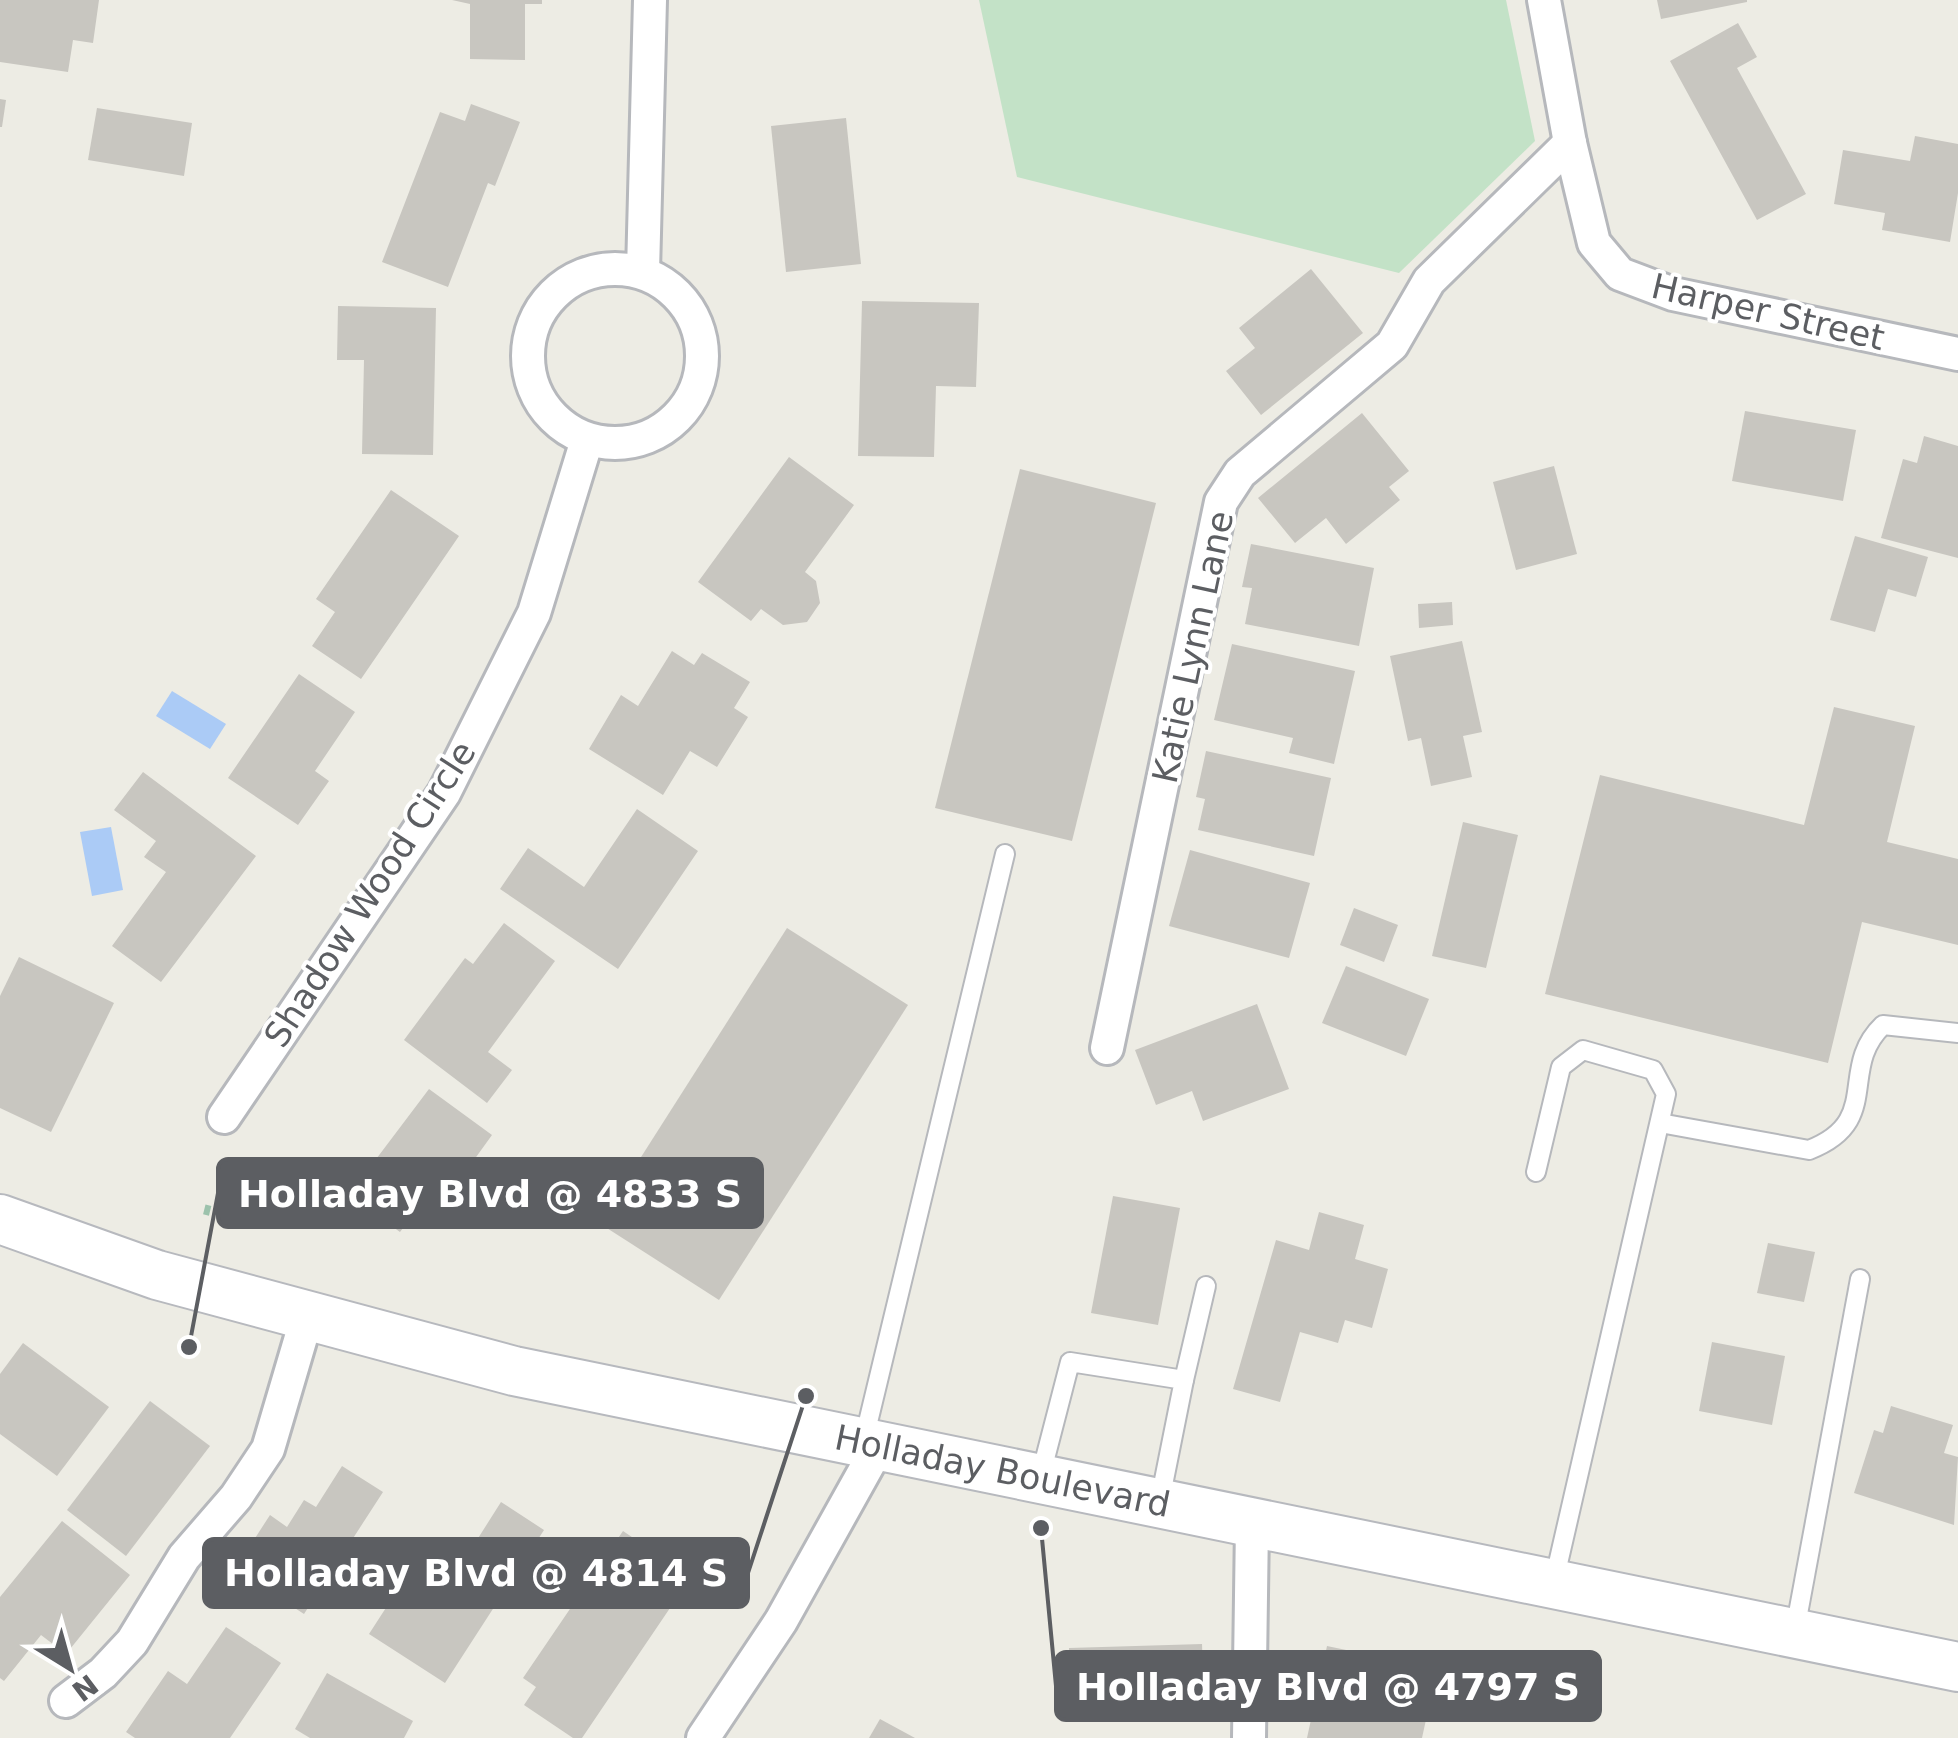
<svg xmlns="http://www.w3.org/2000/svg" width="1958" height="1738" font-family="'DejaVu Sans',sans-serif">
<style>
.green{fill:#c3e2c7}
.water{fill:#abcbf6}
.building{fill:#c8c6c0}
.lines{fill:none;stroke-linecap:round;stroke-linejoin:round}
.service-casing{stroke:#b6b8bc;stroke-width:22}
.minor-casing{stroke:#b6b8bc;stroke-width:38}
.secondary-casing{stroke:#b7b9be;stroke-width:52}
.path{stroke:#9cc2ac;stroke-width:6;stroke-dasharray:10 5;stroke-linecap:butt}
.service{stroke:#fff;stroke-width:18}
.minor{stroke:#fff;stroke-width:32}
.secondary{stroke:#fff;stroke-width:48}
.labels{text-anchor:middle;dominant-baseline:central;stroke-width:8;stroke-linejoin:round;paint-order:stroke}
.street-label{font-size:35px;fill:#5c5e62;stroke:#fff}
.leader{fill:none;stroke:#5c5e62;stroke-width:4}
.callout-dot{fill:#5c5e62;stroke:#fff;stroke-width:4}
.callout{fill:#5c5e62;stroke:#5c5e62;stroke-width:4}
.callout-label{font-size:38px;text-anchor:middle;font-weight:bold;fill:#fff}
</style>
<rect width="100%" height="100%" fill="#edece4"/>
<!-- green -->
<path class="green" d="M 979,0 L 1506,0 L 1535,141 L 1399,273 L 1017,177 Z"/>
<!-- water -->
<g class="water">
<path d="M 172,691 L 226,724 L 210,749 L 156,716 Z"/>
<path d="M 111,827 L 123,890 L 92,896 L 80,832 Z"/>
</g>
<!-- building -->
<g class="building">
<path d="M 0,0 L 99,0 L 93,43 L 73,40 L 68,72 L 0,62 Z"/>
<path d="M 452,0 L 542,0 L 542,4 L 525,4 L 525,60 L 470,59 L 470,4 Z"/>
<path d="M 1657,0 L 1747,0 L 1747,2 L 1661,19 Z"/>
<path d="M 1738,23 L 1757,57 L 1737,68 L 1806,194 L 1757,220 L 1670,61 Z"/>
<path d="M 0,99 L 6,100 L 2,127 L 0,127 Z"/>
<path d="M 471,104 L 520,122 L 495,186 L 488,183 L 448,287 L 382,262 L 440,112 L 465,121 Z"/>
<path d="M 97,108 L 192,123 L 184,176 L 88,160 Z"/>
<path d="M 846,118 L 861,264 L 786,272 L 771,126 Z"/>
<path d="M 1915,136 L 1958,144 L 1958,193 L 1950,242 L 1882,230 L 1885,213 L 1834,204 L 1843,150 L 1910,161 Z"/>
<path d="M 1311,269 L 1363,333 L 1261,415 L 1226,371 L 1255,348 L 1239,328 Z"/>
<path d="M 862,301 L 979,303 L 976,387 L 936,386 L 934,457 L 858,456 Z"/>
<path d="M 338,306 L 436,308 L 433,455 L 362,454 L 364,360 L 337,360 Z"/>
<path d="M 1745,411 L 1856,430 L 1843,501 L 1732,481 Z"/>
<path d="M 1362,413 L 1409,471 L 1389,487 L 1400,500 L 1346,544 L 1326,518 L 1295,543 L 1258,498 Z"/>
<path d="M 1924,436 L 1958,446 L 1958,558 L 1881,538 L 1903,459 L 1917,463 Z"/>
<path d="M 789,457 L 854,505 L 805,572 L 816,581 L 820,603 L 807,622 L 783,625 L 761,609 L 751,621 L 698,582 Z"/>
<path d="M 1554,466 L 1577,554 L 1516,570 L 1493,482 Z"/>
<path d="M 1020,469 L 1156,503 L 1072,841 L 935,808 Z"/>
<path d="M 391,490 L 459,536 L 361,679 L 312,646 L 335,612 L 316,599 Z"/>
<path d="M 1855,536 L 1928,557 L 1916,597 L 1888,589 L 1875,632 L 1830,620 Z"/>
<path d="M 1251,544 L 1374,568 L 1359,646 L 1245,624 L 1252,588 L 1242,587 Z"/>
<path d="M 1452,602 L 1453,625 L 1419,628 L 1418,604 Z"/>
<path d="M 1462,641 L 1482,732 L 1463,736 L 1472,777 L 1431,786 L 1421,738 L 1408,741 L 1390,656 Z"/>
<path d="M 1232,644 L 1355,671 L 1334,764 L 1289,753 L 1293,738 L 1214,720 Z"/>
<path d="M 672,651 L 694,665 L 702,653 L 750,682 L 734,708 L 748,717 L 717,767 L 690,751 L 663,795 L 589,749 L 621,695 L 638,706 Z"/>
<path d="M 299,674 L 355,712 L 315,771 L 329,781 L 298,825 L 228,778 Z"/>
<path d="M 1834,707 L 1915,726 L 1887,842 L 1958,859 L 1958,945 L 1862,922 L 1828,1063 L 1545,994 L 1600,775 L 1804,825 Z"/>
<path d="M 1206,751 L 1331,778 L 1314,856 L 1198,830 L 1205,799 L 1196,797 Z"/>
<path d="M 143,772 L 256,856 L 161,982 L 112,946 L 166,872 L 144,857 L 156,841 L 114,810 Z"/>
<path d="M 637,809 L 698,851 L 618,969 L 500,889 L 528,848 L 584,887 Z"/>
<path d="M 1463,822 L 1518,835 L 1486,968 L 1432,956 Z"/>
<path d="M 1190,850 L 1310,883 L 1289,958 L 1169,926 Z"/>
<path d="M 1354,908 L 1398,925 L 1384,962 L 1340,945 Z"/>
<path d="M 504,923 L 555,961 L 488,1052 L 512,1070 L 487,1103 L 404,1040 L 465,958 L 473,964 Z"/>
<path d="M 787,928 L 908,1005 L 719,1300 L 599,1223 Z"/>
<path d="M 19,957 L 114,1003 L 51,1132 L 0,1108 L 0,996 Z"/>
<path d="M 1346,966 L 1429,999 L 1406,1056 L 1322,1023 Z"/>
<path d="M 1257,1004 L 1289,1089 L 1203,1121 L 1192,1091 L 1156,1105 L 1135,1050 Z"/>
<path d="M 429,1089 L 492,1135 L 466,1171 L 453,1161 L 400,1232 L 349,1195 Z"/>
<path d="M 1113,1196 L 1180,1208 L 1158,1325 L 1091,1313 Z"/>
<path d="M 1319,1212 L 1364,1225 L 1355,1259 L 1388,1269 L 1372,1328 L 1345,1320 L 1338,1343 L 1300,1332 L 1280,1402 L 1233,1389 L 1276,1240 L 1309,1250 Z"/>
<path d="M 1768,1243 L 1815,1252 L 1804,1302 L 1757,1293 Z"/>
<path d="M 1712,1342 L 1785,1356 L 1772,1425 L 1699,1411 Z"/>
<path d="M 23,1343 L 109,1407 L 57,1476 L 0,1434 L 0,1374 Z"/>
<path d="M 150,1401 L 210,1446 L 126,1556 L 67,1510 Z"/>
<path d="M 1891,1406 L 1953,1425 L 1944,1453 L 1958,1457 L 1954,1525 L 1854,1493 L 1874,1430 L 1883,1433 Z"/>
<path d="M 342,1466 L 383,1492 L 304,1614 L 235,1569 L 270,1515 L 287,1527 L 304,1500 L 316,1507 Z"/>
<path d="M 501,1502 L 544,1530 L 445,1683 L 369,1634 L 422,1552 L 456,1573 Z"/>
<path d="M 62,1521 L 130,1575 L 66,1654 L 41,1635 L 4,1681 L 0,1678 L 0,1597 Z"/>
<path d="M 623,1531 L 691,1577 L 582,1738 L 573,1738 L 524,1705 L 536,1687 L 523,1678 Z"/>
<path d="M 226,1627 L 281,1663 L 230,1738 L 135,1738 L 126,1732 L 168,1671 L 187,1684 Z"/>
<path d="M 1202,1644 L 1204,1705 L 1070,1709 L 1069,1648 Z"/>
<path d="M 1327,1646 L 1437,1669 L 1422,1738 L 1307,1738 Z"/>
<path d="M 327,1673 L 413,1721 L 404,1738 L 310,1738 L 295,1729 Z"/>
<path d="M 880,1719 L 915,1738 L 869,1738 Z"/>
</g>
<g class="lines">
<defs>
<g id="service">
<path d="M 1660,1123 L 1809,1150 C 1884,1121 1837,1069 1883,1025 L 1958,1033"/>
<path d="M 1536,1172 L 1561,1067 L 1583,1050 L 1653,1070 L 1666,1094 L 1554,1581"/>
<path d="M 1184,1380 L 1206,1286"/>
<path d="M 864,1439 L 1005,854"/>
<path d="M 1040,1478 L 1070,1362 L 1184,1380 L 1160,1500"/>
<path d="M 1795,1630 L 1860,1279"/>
</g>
<g id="minor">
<path d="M 1544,0 L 1570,143 L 1594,243 L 1620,274 L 1673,294 L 1958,354"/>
<circle cx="615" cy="356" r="87"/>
<path d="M 643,272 L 650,0"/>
<path d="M 1107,1048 L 1221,502 L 1240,473 L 1392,345 L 1429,281 L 1570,143"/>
<path d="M 224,1117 L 444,793 L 534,613 L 587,440"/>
<path d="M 66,1701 L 103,1673 L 132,1642 L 184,1557 L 236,1497 L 268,1449 L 307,1317"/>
<path d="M 703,1738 L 781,1621 L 878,1447"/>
<path d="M 1249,1738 L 1252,1524"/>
</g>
<g id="secondary">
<path id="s1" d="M 0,1219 L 157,1275 L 514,1371 L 1958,1667"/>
</g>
</defs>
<!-- service casing -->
<use href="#service" class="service-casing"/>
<!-- minor casing -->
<use href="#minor" class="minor-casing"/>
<!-- secondary casing -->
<use href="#secondary" class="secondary-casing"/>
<!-- path -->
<path class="path" d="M 206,1215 L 209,1203"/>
<!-- service -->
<use href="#service" class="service"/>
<!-- minor -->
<use href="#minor" class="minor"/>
<!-- secondary -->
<use href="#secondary" class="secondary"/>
</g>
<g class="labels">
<!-- street labels -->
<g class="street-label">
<text transform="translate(1768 312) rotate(13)">Harper Street</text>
<text transform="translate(1193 647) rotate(-78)">Katie Lynn Lane</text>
<text transform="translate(370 894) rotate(-57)">Shadow Wood Circle</text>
<text stroke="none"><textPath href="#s1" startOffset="1035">Holladay Boulevard</textPath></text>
</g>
</g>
<!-- callouts -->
<path class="leader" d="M189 1347L218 1193M806 1396L748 1573M1041 1528L1056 1686"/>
<g class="callout-dot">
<circle cx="189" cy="1347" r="10"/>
<circle cx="806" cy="1396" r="10"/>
<circle cx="1041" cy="1528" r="10"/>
</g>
<g class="callout">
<rect x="218" y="1159" width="544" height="68" rx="10"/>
<rect x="204" y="1539" width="544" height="68" rx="10"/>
<rect x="1056" y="1652" width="544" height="68" rx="10"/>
</g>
<g class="callout-label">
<text x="490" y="1207">Holladay Blvd @ 4833 S</text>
<text x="476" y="1586">Holladay Blvd @ 4814 S</text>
<text x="1328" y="1700">Holladay Blvd @ 4797 S</text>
</g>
<!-- north arrow -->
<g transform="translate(70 1668) rotate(143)" stroke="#ffffff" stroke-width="8" paint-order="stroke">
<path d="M0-8L18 38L0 25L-18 38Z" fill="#5c5e62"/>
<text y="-15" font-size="28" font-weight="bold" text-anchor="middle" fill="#5c5e62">N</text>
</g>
</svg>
